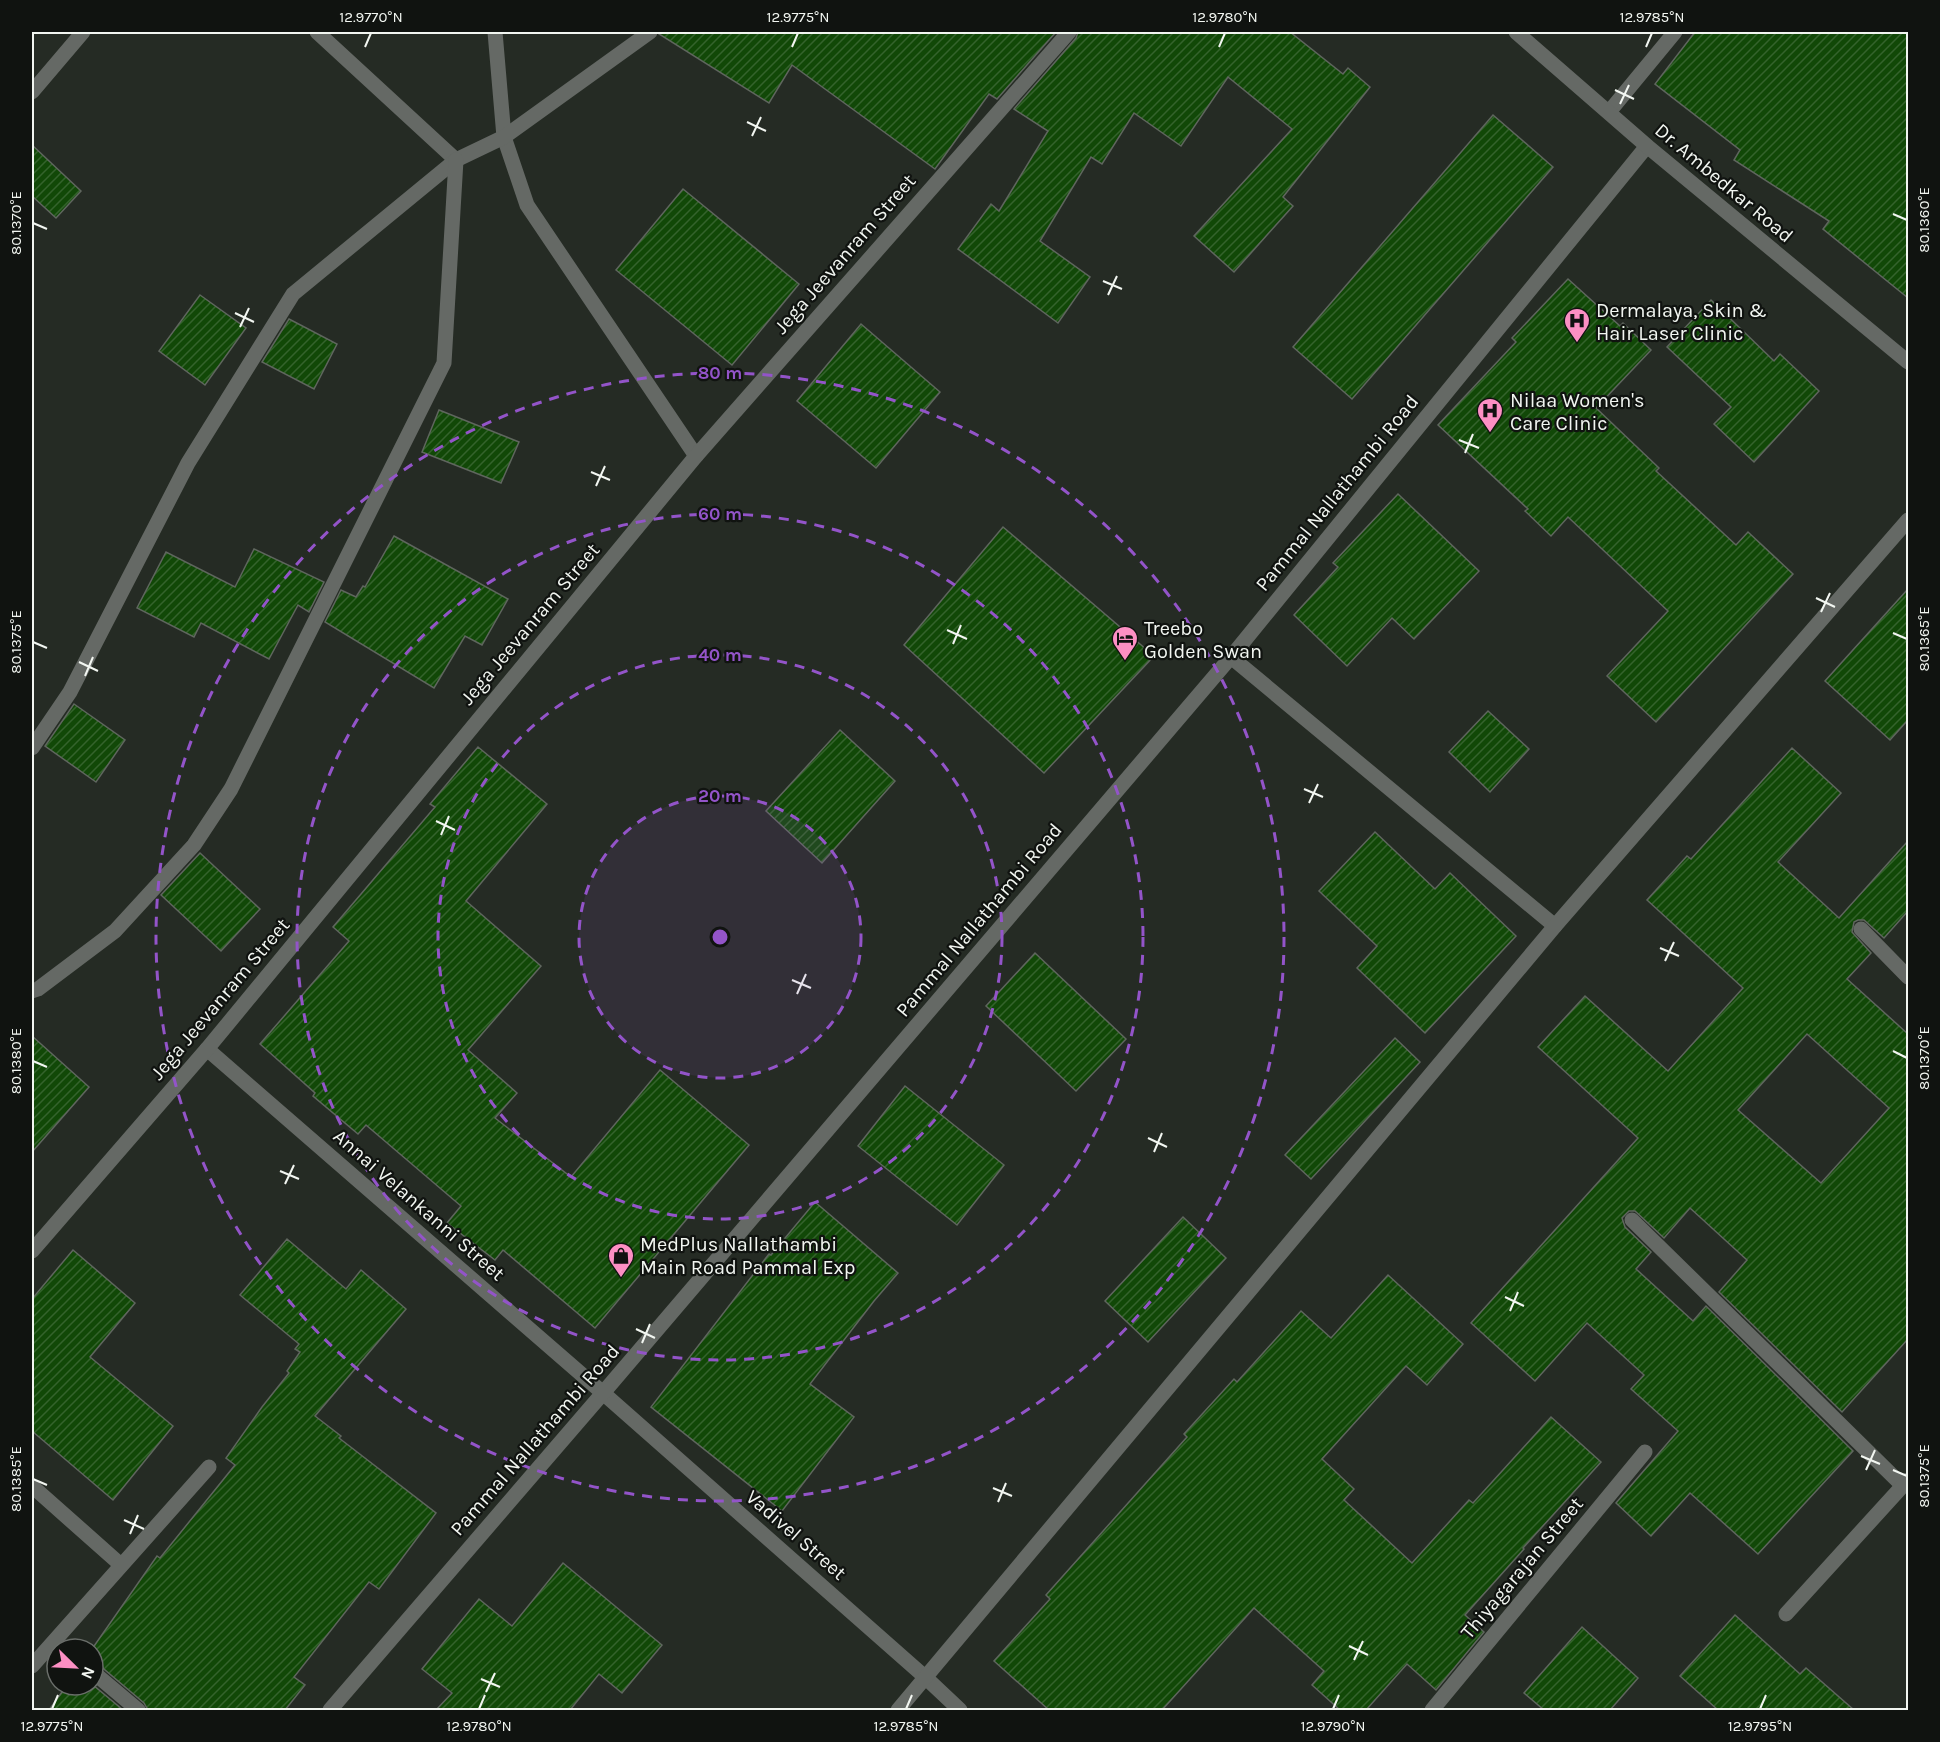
<svg xmlns="http://www.w3.org/2000/svg" width="1940" height="1742" font-family="Karla,sans-serif">
<style>
.building{fill:url(#building-hatch);stroke:#5f665e;stroke-width:1.5;fill-rule:evenodd}
.lines{fill:none;stroke-linecap:round;stroke-linejoin:round}
.minor{stroke:#656965;stroke-width:15}
.tertiary{stroke:#656965;stroke-width:15}
.ticks{fill:none;stroke:#f2f6f1;stroke-width:2}
.ring{fill:none;stroke:#9354c9;stroke-width:3;stroke-dasharray:10 8}
.labels{text-anchor:middle;dominant-baseline:central;stroke-width:4.5;stroke-linejoin:round;paint-order:stroke}
.street-label{font-size:20px;fill:#f2f6f1;stroke:#101310}
.poi-label{font-size:20px;fill:#f2f6f1;stroke:#101310;text-anchor:start}
.centre{fill:#9354c9;stroke:#101310;stroke-width:3}
.ring-label{font-size:18px;text-anchor:middle;font-weight:bold;fill:#9354c9;stroke:#101310;stroke-width:4.5;stroke-linejoin:round;paint-order:stroke}
.neatline{fill:none;stroke:#f2f6f1;stroke-width:2}
.ticks-label{font-size:15px;text-anchor:middle;fill:#f2f6f1}
</style>
<defs>
<pattern id="building-hatch" width="6" height="6" patternUnits="userSpaceOnUse" patternTransform="scale(1.5)"><rect width="6" height="6" fill="#114807"/><path d="M-1 1l2-2M0 6l6-6M5 7l2-2" fill="none" stroke="#34632c"/></pattern>
</defs>
<rect width="100%" height="100%" fill="#252b24"/>
<!-- building -->
<g class="building">
<path d="M 660,32 L 1056,32 L 997,99 L 989,94 L 935,169 L 792,65 L 769,103 L 659,34 Z"/>
<path d="M 1078,32 L 1290,32 L 1343,74 L 1348,68 L 1370,87 L 1283,197 L 1293,206 L 1234,272 L 1194,236 L 1292,129 L 1228,77 L 1181,146 L 1134,113 L 1102,164 L 1091,157 L 1040,241 L 1090,277 L 1058,323 L 958,249 L 991,204 L 999,211 L 1048,131 L 1014,109 L 1076,38 Z"/>
<path d="M 1695,32 L 1908,32 L 1908,298 L 1823,229 L 1829,221 L 1734,160 L 1740,150 L 1655,84 Z"/>
<path d="M 1493,115 L 1553,167 L 1352,399 L 1293,347 Z"/>
<path d="M 32,145 L 81,191 L 56,218 L 32,196 Z"/>
<path d="M 683,189 L 799,284 L 732,365 L 616,270 Z"/>
<path d="M 1568,279 L 1620,326 L 1623,323 L 1651,350 L 1596,408 L 1659,468 L 1656,471 L 1736,545 L 1748,532 L 1793,574 L 1656,722 L 1607,676 L 1668,611 L 1568,517 L 1551,536 L 1525,511 L 1528,509 L 1438,425 L 1516,342 L 1512,338 Z"/>
<path d="M 200,295 L 246,328 L 205,385 L 159,351 Z"/>
<path d="M 1711,300 L 1774,361 L 1780,354 L 1819,391 L 1754,462 L 1714,424 L 1731,407 L 1667,347 Z"/>
<path d="M 289,319 L 337,344 L 314,389 L 262,362 Z"/>
<path d="M 861,324 L 940,392 L 876,468 L 797,401 Z"/>
<path d="M 439,410 L 519,442 L 501,483 L 422,452 Z"/>
<path d="M 1398,494 L 1479,571 L 1414,639 L 1392,618 L 1347,666 L 1294,615 L 1338,567 L 1333,563 Z"/>
<path d="M 1003,527 L 1154,656 L 1044,773 L 904,645 Z"/>
<path d="M 394,536 L 508,599 L 482,645 L 465,636 L 434,688 L 325,622 L 341,590 L 356,597 L 363,586 L 365,587 Z"/>
<path d="M 254,549 L 324,582 L 309,612 L 298,605 L 269,659 L 201,623 L 194,637 L 137,608 L 166,552 L 235,587 Z"/>
<path d="M 1908,589 L 1908,720 L 1890,740 L 1825,681 Z"/>
<path d="M 74,704 L 125,740 L 96,782 L 45,746 Z"/>
<path d="M 1488,711 L 1529,749 L 1490,792 L 1449,752 Z"/>
<path d="M 840,730 L 895,781 L 822,863 L 766,811 Z"/>
<path d="M 478,747 L 547,804 L 466,901 L 541,966 L 468,1050 L 517,1093 L 495,1118 L 571,1177 L 660,1070 L 749,1145 L 595,1328 L 503,1250 L 495,1260 L 447,1223 L 461,1206 L 366,1125 L 358,1134 L 313,1096 L 315,1093 L 260,1044 L 349,941 L 333,927 L 435,807 L 430,804 Z"/>
<path d="M 1792,748 L 1841,793 L 1778,862 L 1839,918 L 1908,841 L 1908,911 L 1884,938 L 1864,920 L 1858,920 L 1854,922 L 1852,932 L 1871,953 L 1847,979 L 1908,1034 L 1908,1339 L 1842,1412 L 1719,1292 L 1747,1260 L 1690,1208 L 1664,1238 L 1635,1211 L 1629,1211 L 1622,1218 L 1625,1227 L 1651,1252 L 1636,1269 L 1693,1321 L 1706,1306 L 1853,1451 L 1758,1554 L 1690,1493 L 1651,1536 L 1616,1503 L 1678,1431 L 1631,1389 L 1644,1375 L 1587,1323 L 1535,1381 L 1471,1323 L 1638,1138 L 1538,1047 L 1585,996 L 1668,1071 L 1743,988 L 1647,900 L 1687,856 L 1691,859 ZM 1807,1034 L 1889,1108 L 1821,1183 L 1738,1110 Z"/>
<path d="M 1375,832 L 1435,889 L 1450,873 L 1516,936 L 1425,1033 L 1357,968 L 1377,946 L 1319,891 Z"/>
<path d="M 200,853 L 260,909 L 221,951 L 161,895 Z"/>
<path d="M 1035,953 L 1126,1039 L 1076,1091 L 986,1006 Z"/>
<path d="M 32,1036 L 89,1087 L 32,1152 Z"/>
<path d="M 1395,1038 L 1420,1062 L 1311,1179 L 1285,1155 Z"/>
<path d="M 905,1086 L 1004,1165 L 957,1225 L 858,1146 Z"/>
<path d="M 815,1202 L 898,1273 L 874,1301 L 810,1384 L 854,1417 L 782,1511 L 651,1407 L 769,1254 L 771,1255 Z"/>
<path d="M 1183,1217 L 1226,1258 L 1148,1342 L 1105,1301 Z"/>
<path d="M 287,1239 L 346,1289 L 361,1270 L 406,1309 L 315,1416 L 341,1436 L 339,1438 L 436,1513 L 379,1589 L 369,1582 L 294,1677 L 305,1685 L 285,1710 L 148,1710 L 144,1703 L 99,1665 L 93,1662 L 92,1649 L 157,1556 L 160,1558 L 235,1465 L 226,1458 L 262,1407 L 289,1373 L 287,1371 L 300,1352 L 295,1349 L 299,1344 L 240,1295 Z"/>
<path d="M 73,1250 L 135,1303 L 90,1357 L 173,1426 L 113,1500 L 32,1431 L 32,1299 Z"/>
<path d="M 1388,1275 L 1463,1344 L 1427,1385 L 1406,1366 L 1322,1459 L 1354,1489 L 1344,1500 L 1412,1563 L 1469,1500 L 1473,1503 L 1551,1417 L 1601,1462 L 1523,1548 L 1524,1549 L 1465,1615 L 1484,1632 L 1436,1690 L 1407,1664 L 1366,1710 L 1340,1710 L 1312,1685 L 1324,1671 L 1254,1608 L 1162,1710 L 1049,1710 L 994,1661 L 1050,1599 L 1046,1595 L 1187,1437 L 1184,1434 L 1234,1379 L 1237,1382 L 1301,1311 L 1331,1338 Z"/>
<path d="M 563,1563 L 662,1645 L 622,1693 L 599,1674 L 570,1710 L 436,1710 L 452,1693 L 422,1669 L 479,1599 L 512,1626 Z"/>
<path d="M 1735,1615 L 1800,1674 L 1806,1668 L 1854,1710 L 1718,1710 L 1680,1676 Z"/>
<path d="M 1582,1627 L 1638,1678 L 1610,1710 L 1544,1710 L 1524,1693 Z"/>
<path d="M 67,1685 L 93,1685 L 123,1710 L 49,1710 Z"/>
</g>
<g class="lines">
<!-- minor -->
<g class="minor">
<path d="M 317,32 L 456,160"/>
<path d="M 495,32 L 504,137 L 527,205 L 696,456"/>
<path d="M 32,92 L 83,32"/>
<path d="M 1609,112 L 1675,32"/>
<path d="M 1231,657 L 1555,926"/>
<path d="M 32,748 L 70,692 L 188,463 L 293,294 L 456,160 L 504,137 L 650,32"/>
<path d="M 1861,929 L 1908,977"/>
<path d="M 32,991 L 38,989 L 115,931 L 194,845 L 231,789 L 444,363 L 456,160"/>
<path d="M 207,1049 L 603,1393 L 925,1677 L 960,1710"/>
<path d="M 1632,1220 L 1903,1486"/>
<path d="M 32,1251 L 207,1049 L 696,456 L 1069,32"/>
<path d="M 32,1486 L 121,1565"/>
<path d="M 1786,1614 L 1908,1480"/>
<path d="M 32,1666 L 209,1467"/>
<path d="M 93,1672 L 138,1710"/>
<path d="M 330,1710 L 603,1393 L 1231,657 L 1647,146"/>
<path d="M 898,1710 L 1555,926 L 1908,520"/>
<path d="M 1432,1710 L 1645,1452"/>
</g>
<!-- tertiary -->
<path class="tertiary" d="M 1516,32 L 1647,146 L 1908,362"/>
</g>
<!-- ticks -->
<path class="ticks" d="M 365,47 L 371,33M 792,47 L 798,33M 1219,47 L 1225,33M 1646,47 L 1652,33M 1615,90 L 1634,99M 1620,104 L 1629,85M 747,122 L 766,131M 752,136 L 761,117M 1893,214 L 1907,220M 33,223 L 47,229M 1103,281 L 1122,289M 1108,295 L 1117,276M 235,313 L 254,322M 240,327 L 249,308M 1459,440 L 1479,448M 1465,453 L 1473,434M 591,472 L 610,480M 596,486 L 605,466M 1816,598 L 1835,607M 1821,612 L 1830,593M 947,630 L 967,639M 1893,633 L 1907,639M 33,642 L 47,648M 953,644 L 961,625M 79,662 L 98,671M 85,676 L 93,657M 1304,789 L 1323,797M 1309,803 L 1318,784M 436,821 L 455,830M 441,835 L 449,816M 1660,948 L 1679,956M 1665,961 L 1674,942M 792,980 L 811,988M 797,994 L 806,974M 1893,1051 L 1907,1058M 33,1061 L 47,1067M 1148,1138 L 1167,1147M 1154,1152 L 1162,1133M 280,1171 L 299,1179M 285,1184 L 294,1165M 1505,1297 L 1524,1306M 1510,1311 L 1518,1292M 636,1329 L 655,1338M 642,1343 L 650,1324M 1861,1456 L 1880,1464M 1866,1470 L 1875,1450M 1893,1470 L 1907,1476M 33,1479 L 47,1485M 993,1488 L 1012,1496M 998,1502 L 1006,1483M 124,1520 L 144,1529M 130,1534 L 138,1515M 1349,1646 L 1368,1655M 1354,1660 L 1363,1641M 481,1679 L 500,1687M 486,1692 L 495,1673M 52,1709 L 58,1695M 479,1709 L 485,1695M 906,1709 L 912,1695M 1333,1709 L 1339,1695M 1760,1709 L 1766,1695"/>
<!-- distance rings -->
<circle cx="720" cy="937" r="141" fill="#9354c9" fill-opacity=".12"/>
<g class="ring">
<circle cx="720" cy="937" r="141"/>
<circle cx="720" cy="937" r="282"/>
<circle cx="720" cy="937" r="423"/>
<circle cx="720" cy="937" r="564"/>
</g>
<!-- icons -->
<defs>
<symbol id="hospital-pin" viewBox="-11 -11 22 30"><path d="M0 17L-7.5 6A9.5 9.5 0 1 1 7.5 6Z" fill="#fc8fc3" stroke="#101310"/><path d="M-5-5h3v3.5h4V-5h3V5h-3V1.5h-4V5h-3Z" fill="#111"/></symbol>
<symbol id="hotel-pin" viewBox="-11 -11 22 30"><path d="M0 17L-7.5 6A9.5 9.5 0 1 1 7.5 6Z" fill="#fc8fc3" stroke="#101310"/><path d="M-6-4.5h1.5V1H6V5H4.5V3h-9V5H-6ZM-4 0a1.8 1.8 0 1 1 3.6 0ZM.5 0V-2.5h3Q6-2.5 6 0Z" fill="#111"/></symbol>
<symbol id="shop-pin" viewBox="-11 -11 22 30"><path d="M0 17L-7.5 6A9.5 9.5 0 1 1 7.5 6Z" fill="#fc8fc3" stroke="#101310"/><path d="M-5-2.5h2.3a2.7 3.5 0 0 1 5.4 0H5L5.5 6h-11ZM-1.5-2.5h3a1.5 2.3 0 0 0-3 0Z" fill="#111"/></symbol>
</defs>
<g fill-rule="evenodd">
<use href="#hospital-pin" x="1562" y="306" width="30" height="40"/>
<use href="#hospital-pin" x="1475" y="396" width="30" height="40"/>
<use href="#hotel-pin" x="1110" y="624" width="30" height="40"/>
<use href="#shop-pin" x="606" y="1241" width="30" height="40"/>
</g>
<g class="labels">
<!-- street labels -->
<g class="street-label">
<text transform="translate(1724 183) rotate(40)">Dr. Ambedkar Road</text>
<text transform="translate(845 254) rotate(-49)">Jega Jeevanram Street</text>
<text transform="translate(1337 493) rotate(-51)">Pammal Nallathambi Road</text>
<text transform="translate(530 624) rotate(-50)">Jega Jeevanram Street</text>
<text transform="translate(979 920) rotate(-50)">Pammal Nallathambi Road</text>
<text transform="translate(220 999) rotate(-50)">Jega Jeevanram Street</text>
<text transform="translate(419 1205) rotate(41)">Annai Velankanni Street</text>
<text transform="translate(535 1440) rotate(-49)">Pammal Nallathambi Road</text>
<text transform="translate(796 1535) rotate(41)">Vadivel Street</text>
<text transform="translate(1522 1568) rotate(-50)">Thiyagarajan Street</text>
</g>
<!-- poi labels -->
<g class="poi-label">
<text x="1596" y="310">Dermalaya, Skin &amp;<tspan x="1596" dy="23">Hair Laser Clinic</tspan></text>
<text x="1510" y="400">Nilaa Women's<tspan x="1510" dy="23">Care Clinic</tspan></text>
<text x="1144" y="628">Treebo<tspan x="1144" dy="23">Golden Swan</tspan></text>
<text x="640" y="1244">MedPlus Nallathambi<tspan x="640" dy="23">Main Road Pammal Exp</tspan></text>
</g>
</g>
<circle cx="720" cy="937" r="9" class="centre"/>
<g class="ring-label">
<text x="720" y="379">80 m</text>
<text x="720" y="520">60 m</text>
<text x="720" y="661">40 m</text>
<text x="720" y="802">20 m</text>
</g>
<!-- border -->
<rect width="1940" height="1742" fill="none" stroke="#101310" stroke-width="66"/>
<!-- north arrow -->
<g transform="translate(75 1667) rotate(114)"><circle r="28" fill="#101310" stroke="#6a6e6a" stroke-width="1.5"/>
<path d="M0-4.5L10 22L0 15L-10 22Z" fill="#fc8fc3"/>
<text y="-9" font-size="16" font-weight="bold" text-anchor="middle" fill="#f2f6f1">N</text>
</g>
<rect x="33" y="33" width="1874" height="1676" class="neatline"/>
<g class="ticks-label">
<text x="371" y="22">12.9770°N</text>
<text x="798" y="22">12.9775°N</text>
<text x="1225" y="22">12.9780°N</text>
<text x="1652" y="22">12.9785°N</text>
<text transform="translate(1924 220) rotate(-90)" y="5">80.1360°E</text>
<text transform="translate(16 223) rotate(-90)" y="5">80.1370°E</text>
<text transform="translate(1924 639) rotate(-90)" y="5">80.1365°E</text>
<text transform="translate(16 642) rotate(-90)" y="5">80.1375°E</text>
<text transform="translate(1924 1058) rotate(-90)" y="5">80.1370°E</text>
<text transform="translate(16 1061) rotate(-90)" y="5">80.1380°E</text>
<text transform="translate(1924 1476) rotate(-90)" y="5">80.1375°E</text>
<text transform="translate(16 1479) rotate(-90)" y="5">80.1385°E</text>
<text x="52" y="1731">12.9775°N</text>
<text x="479" y="1731">12.9780°N</text>
<text x="906" y="1731">12.9785°N</text>
<text x="1333" y="1731">12.9790°N</text>
<text x="1760" y="1731">12.9795°N</text>
</g>
</svg>
